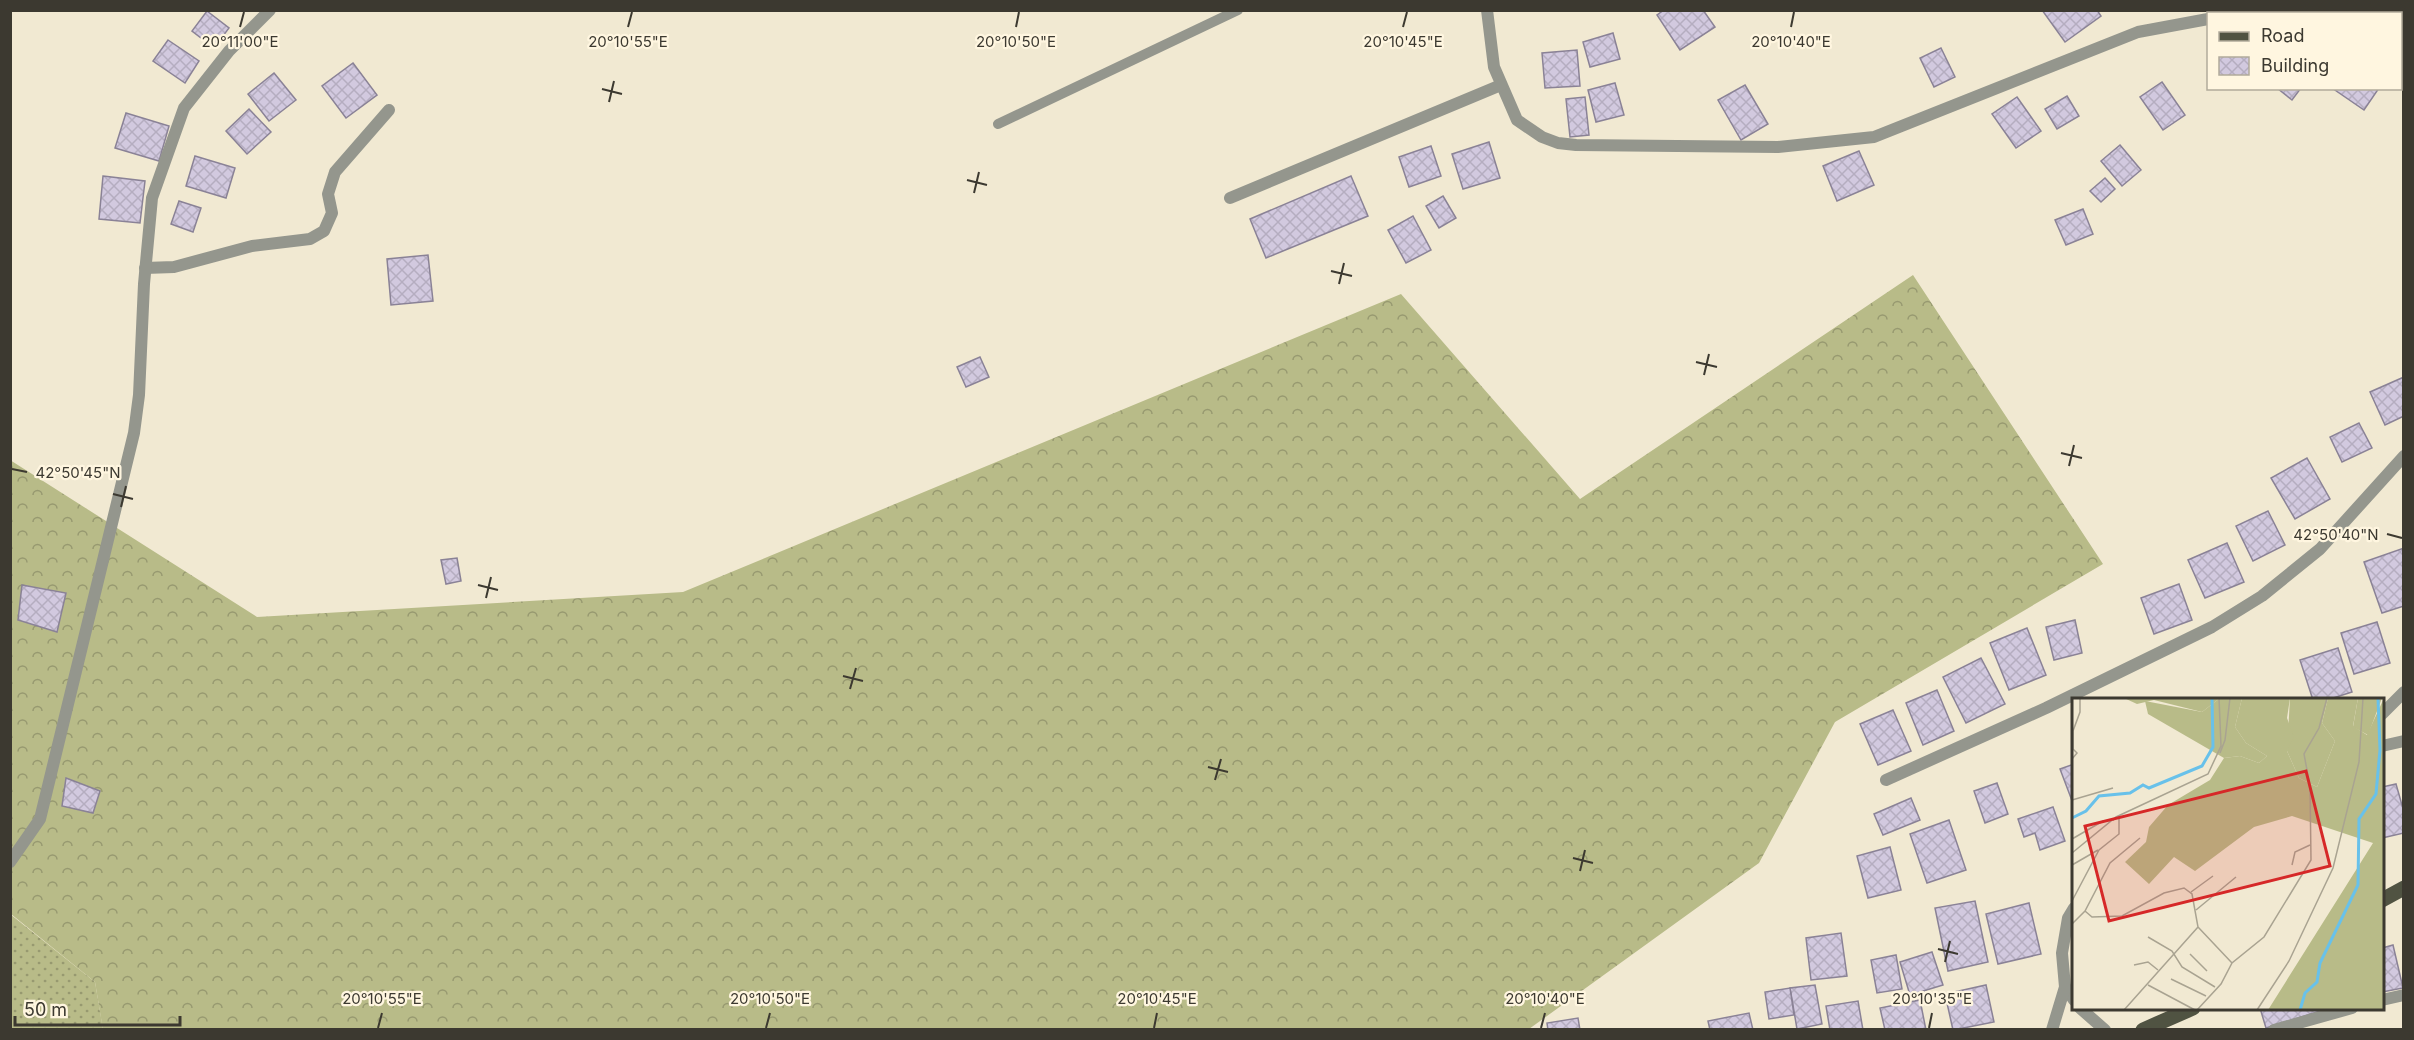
<svg xmlns="http://www.w3.org/2000/svg" width="2414" height="1040" font-family="Inter,sans-serif">
<style>
.grass{fill:url(#grass-dots)}
.forest{fill:url(#forest-crowns)}
.building{fill:url(#building-cross-hatch);stroke:#8a8296;stroke-width:1.5}
.lines{fill:none;stroke-linecap:round;stroke-linejoin:round}
.service{stroke:#94968d;stroke-width:10}
.minor{stroke:#94968d;stroke-width:12}
.tertiary{stroke:#94968d;stroke-width:12}
.primary{stroke:#505342;stroke-width:15}
.ticks{fill:none;stroke:#3c3930;stroke-width:2}
.inset-river{fill:none;stroke:#68c1ea;stroke-width:3}
.inset-road{fill:none;stroke:#a9a391;stroke-width:1.5}
.view{fill:#d62828;fill-opacity:0.15;stroke:#d62828;stroke-width:3}
.inset-edge{fill:none;stroke:#3c3930;stroke-width:3}
.ticks-label{font-size:15px;text-anchor:middle;fill:#3c3930;stroke:#fff6e0;stroke-width:4.5;stroke-linejoin:round;paint-order:stroke}
</style>
<defs>
<pattern id="grass-dots" width="8" height="8" patternUnits="userSpaceOnUse" patternTransform="scale(1.5)"><rect width="8" height="8" fill="#b8bb88"/><path d="M2 2h.1M6 6h.1" fill="none" stroke="#979970" stroke-width="1.8" stroke-linecap="round"/></pattern>
<pattern id="forest-crowns" width="20" height="18" patternUnits="userSpaceOnUse" patternTransform="scale(1.5)"><rect width="20" height="18" fill="#b8bb88"/><path d="M2 6a3 3 0 1 1 6 0M12 15a3 3 0 1 1 6 0" fill="none" stroke="#979970"/></pattern>
<pattern id="building-cross-hatch" width="8" height="8" patternUnits="userSpaceOnUse" patternTransform="scale(1.5)"><rect width="8" height="8" fill="#d2c9df"/><path d="M0 0l8 8M0 8l8-8" fill="none" stroke="#b5adc0"/></pattern>
</defs>
<rect width="100%" height="100%" fill="#f1e9d2"/>
<!-- grass -->
<path class="grass" d="M 10,914 L 95,982 L 103,1029 L 11,1029 Z"/>
<!-- forest -->
<path class="forest" d="M 1913,275 L 2103,564 L 1835,722 L 1759,863 L 1529,1029 L 103,1030 L 95,982 L 11,914 L 10,460 L 257,617 L 683,592 L 1401,294 L 1580,499 Z"/>
<!-- building -->
<g class="building">
<path d="M 1664,10 L 1703,10 L 1715,27 L 1680,50 L 1657,15 Z"/>
<path d="M 2042,10 L 2097,10 L 2101,16 L 2065,42 Z"/>
<path d="M 207,11 L 229,28 L 214,48 L 192,31 Z"/>
<path d="M 1613,33 L 1620,59 L 1590,67 L 1583,42 Z"/>
<path d="M 168,40 L 199,61 L 185,83 L 153,61 Z"/>
<path d="M 1941,48 L 1955,77 L 1934,87 L 1920,58 Z"/>
<path d="M 1577,50 L 1580,86 L 1545,88 L 1542,53 Z"/>
<path d="M 353,63 L 377,95 L 346,118 L 322,86 Z"/>
<path d="M 274,73 L 296,100 L 269,121 L 248,94 Z"/>
<path d="M 2162,82 L 2185,115 L 2163,130 L 2140,97 Z"/>
<path d="M 1615,83 L 1624,115 L 1596,122 L 1588,90 Z"/>
<path d="M 1745,85 L 1768,124 L 1741,140 L 1718,100 Z"/>
<path d="M 2277,88 L 2301,88 L 2292,100 Z"/>
<path d="M 2332,88 L 2379,88 L 2364,110 Z"/>
<path d="M 2067,96 L 2079,116 L 2057,129 L 2045,109 Z"/>
<path d="M 1585,97 L 1589,135 L 1570,137 L 1566,99 Z"/>
<path d="M 2017,97 L 2041,131 L 2016,148 L 1992,114 Z"/>
<path d="M 249,109 L 271,132 L 247,154 L 226,131 Z"/>
<path d="M 126,113 L 169,126 L 159,161 L 115,148 Z"/>
<path d="M 1489,142 L 1500,178 L 1463,189 L 1452,154 Z"/>
<path d="M 2120,145 L 2141,170 L 2122,186 L 2101,161 Z"/>
<path d="M 1431,146 L 1441,176 L 1409,187 L 1399,157 Z"/>
<path d="M 1859,151 L 1874,185 L 1837,201 L 1823,166 Z"/>
<path d="M 195,156 L 235,168 L 226,198 L 186,186 Z"/>
<path d="M 103,176 L 145,181 L 140,223 L 99,219 Z"/>
<path d="M 1351,176 L 1368,216 L 1266,258 L 1250,219 Z"/>
<path d="M 2105,178 L 2115,189 L 2101,202 L 2090,191 Z"/>
<path d="M 1443,196 L 1456,218 L 1439,228 L 1426,206 Z"/>
<path d="M 179,201 L 201,208 L 193,232 L 171,224 Z"/>
<path d="M 2083,209 L 2093,234 L 2066,245 L 2055,220 Z"/>
<path d="M 1413,216 L 1431,250 L 1406,263 L 1388,230 Z"/>
<path d="M 428,255 L 433,301 L 391,305 L 387,259 Z"/>
<path d="M 980,357 L 989,377 L 966,387 L 957,367 Z"/>
<path d="M 2404,377 L 2404,416 L 2385,425 L 2370,392 Z"/>
<path d="M 2359,423 L 2372,448 L 2342,462 L 2330,437 Z"/>
<path d="M 2307,458 L 2330,499 L 2295,519 L 2271,478 Z"/>
<path d="M 2268,511 L 2285,545 L 2253,561 L 2236,526 Z"/>
<path d="M 2227,543 L 2244,582 L 2205,598 L 2188,560 Z"/>
<path d="M 2404,548 L 2404,606 L 2382,613 L 2364,562 Z"/>
<path d="M 457,558 L 461,581 L 446,584 L 441,560 Z"/>
<path d="M 2179,584 L 2192,620 L 2154,634 L 2141,598 Z"/>
<path d="M 22,585 L 66,593 L 57,632 L 18,620 Z"/>
<path d="M 2075,620 L 2082,653 L 2054,660 L 2046,627 Z"/>
<path d="M 2377,622 L 2390,663 L 2354,674 L 2341,633 Z"/>
<path d="M 2027,628 L 2046,675 L 2009,690 L 1990,643 Z"/>
<path d="M 2338,648 L 2352,692 L 2327,700 L 2313,700 L 2300,660 Z"/>
<path d="M 1981,658 L 2005,704 L 1966,723 L 1943,677 Z"/>
<path d="M 1937,690 L 1954,731 L 1923,745 L 1906,703 Z"/>
<path d="M 1893,710 L 1911,751 L 1878,765 L 1860,724 Z"/>
<path d="M 2074,764 L 2074,806 L 2060,769 Z"/>
<path d="M 66,778 L 100,791 L 93,813 L 62,806 Z"/>
<path d="M 1997,783 L 2008,814 L 1985,823 L 1974,791 Z"/>
<path d="M 2396,784 L 2404,812 L 2404,833 L 2382,838 L 2382,787 Z"/>
<path d="M 1911,798 L 1920,820 L 1883,835 L 1874,814 Z"/>
<path d="M 2053,807 L 2065,841 L 2040,850 L 2035,833 L 2024,837 L 2018,819 Z"/>
<path d="M 1949,820 L 1966,870 L 1927,883 L 1910,834 Z"/>
<path d="M 1890,847 L 1901,890 L 1868,898 L 1857,856 Z"/>
<path d="M 1975,901 L 1988,962 L 1948,971 L 1935,908 Z"/>
<path d="M 2029,903 L 2041,954 L 1998,964 L 1986,914 Z"/>
<path d="M 1841,933 L 1847,976 L 1811,980 L 1806,938 Z"/>
<path d="M 2393,945 L 2403,988 L 2382,992 L 2382,948 Z"/>
<path d="M 1932,952 L 1943,985 L 1910,995 L 1900,962 Z"/>
<path d="M 1896,955 L 1902,989 L 1877,993 L 1871,960 Z"/>
<path d="M 1815,985 L 1822,1024 L 1797,1029 L 1790,988 Z"/>
<path d="M 1986,985 L 1994,1022 L 1953,1030 L 1945,994 Z"/>
<path d="M 1790,988 L 1794,1015 L 1769,1019 L 1765,992 Z"/>
<path d="M 1920,1000 L 1926,1030 L 1885,1030 L 1880,1008 Z"/>
<path d="M 1858,1001 L 1863,1030 L 1830,1030 L 1826,1006 Z"/>
<path d="M 2260,1008 L 2330,1008 L 2266,1028 Z"/>
<path d="M 1749,1013 L 1753,1030 L 1710,1030 L 1708,1021 Z"/>
<path d="M 1578,1018 L 1580,1030 L 1548,1030 L 1547,1023 Z"/>
</g>
<g class="lines">
<!-- service -->
<path class="service" d="M 998,124 L 1238,10"/>
<!-- minor -->
<g class="minor">
<path d="M 1487,10 L 1494,67 L 1517,120 L 1542,137 L 1558,143 L 1576,145 L 1778,147 L 1874,137 L 2138,32 L 2208,19"/>
<path d="M 2400,45 L 2404,46"/>
<path d="M 1230,198 L 1501,85"/>
<path d="M 145,268 L 174,267 L 252,246 L 310,239 L 324,231 L 332,213 L 328,194 L 335,172 L 389,110"/>
<path d="M 2382,746 L 2404,741"/>
<path d="M 1886,780 L 2046,708 L 2212,627 L 2262,596 L 2320,549 L 2404,456"/>
<path d="M 10,862 L 40,819 L 134,433 L 139,395 L 144,284 L 152,198 L 184,108 L 229,51 L 270,10"/>
</g>
<!-- tertiary -->
<g class="tertiary">
<path d="M 2382,714 L 2404,692"/>
<path d="M 2065,987 L 2074,1000"/>
<path d="M 2382,1000 L 2404,995"/>
<path d="M 2080,1008 L 2105,1030"/>
<path d="M 2052,1030 L 2065,987 L 2062,953 L 2068,918 L 2074,908"/>
<path d="M 2274,1030 L 2352,1008"/>
</g>
<!-- primary -->
<g class="primary">
<path d="M 2382,900 L 2404,888"/>
<path d="M 2143,1030 L 2193,1008"/>
</g>
</g>
<!-- ticks -->
<path class="ticks" d="M 240,27 L 244,12M 628,27 L 632,12M 1016,27 L 1019,12M 1403,27 L 1407,12M 1791,27 L 1794,12M 602,89 L 622,94M 609,102 L 614,81M 967,180 L 987,185M 974,193 L 979,172M 1331,271 L 1352,276M 1339,284 L 1344,263M 1696,362 L 1717,367M 1704,375 L 1709,354M 2061,453 L 2082,458M 2069,466 L 2074,445M 12,469 L 27,472M 113,494 L 133,499M 121,507 L 126,486M 2387,534 L 2402,538M 478,585 L 498,590M 486,598 L 491,577M 843,676 L 863,681M 850,689 L 856,668M 1208,767 L 1228,772M 1215,780 L 1221,759M 1573,858 L 1593,863M 1580,871 L 1585,850M 1938,949 L 1958,954M 1945,962 L 1950,941M 378,1028 L 382,1013M 766,1028 L 770,1013M 1154,1028 L 1157,1013M 1541,1028 L 1545,1013M 1929,1028 L 1932,1013"/>
<!-- overview -->
<g transform="translate(2072 698)">
<rect width="312" height="312" fill="#f1e9d2"/>
<path d="M 148,0 L 170,0 L 163,29 L 174,45 L 195,58 L 187,65 L 168,58 L 152,60 L 76,16 L 73,3 L 130,14 ZM 218,0 L 256,0 L 250,25 L 263,43 L 245,89 L 227,80 L 215,53 ZM 286,0 L 310,0 L 296,37 L 281,29 Z" fill="#b8bb88"/>
<path d="M 52,0 L 148,0 L 130,14 L 82,2 L 65,6 ZM 170,0 L 218,0 L 215,20 L 222,39 L 215,53 L 227,80 L 245,89 L 263,43 L 250,25 L 256,0 L 286,0 L 281,28 L 295,37 L 312,0 L 312,312 L 196,312 L 301,145 L 220,118 L 182,129 L 123,173 L 102,159 L 77,186 L 53,164 L 74,144 L 77,129 L 96,107 L 138,82 L 152,60 L 168,58 L 187,65 L 195,58 L 174,45 L 163,29 Z" fill="#b8bb88"/>
<path class="inset-river" d="M 0,120 L 14,113 L 27,98 L 58,95 L 71,87 L 77,90 L 130,68 L 141,49 L 140,0M 228,312 L 233,295 L 245,284 L 248,265 L 286,187 L 287,121 L 304,96 L 308,52 L 306,0"/>
<path class="inset-road" d="M 148,55 L 153,42 L 158,0M 0,61 L 5,55 L 1,51 L 1,33 L 8,14 L 8,0M 0,102 L 41,90M 0,141 L 31,123 L 42,122M 0,155 L 44,119 L 136,76 L 149,48 L 147,0M 0,167 L 26,152M 220,167 L 223,154 L 238,147M 119,194 L 141,178M 0,203 L 27,152 L 47,136 L 47,118M 124,212 L 164,179M 13,213 L 20,219 L 50,218 L 92,195 L 112,190 L 120,196 L 126,229 L 52,312M 0,226 L 13,213 L 38,165 L 68,140M 126,229 L 160,265M 76,239 L 100,253 L 110,269 L 143,289M 118,256 L 135,273M 62,267 L 76,264 L 86,272M 99,281 L 134,298M 76,287 L 123,312M 125,312 L 149,286 L 160,265 L 192,239 L 239,162 L 238,88 L 232,56 L 247,30 L 255,0M 185,312 L 217,263 L 261,170 L 287,64 L 291,0"/>
<path class="view" d="M 234,73 L 258,168 L 37,223 L 13,128 Z"/>
<rect width="312" height="312" class="inset-edge"/>
</g>
<g class="ticks-label">
<text x="240" y="47">20°11'00"E</text>
<text x="628" y="47">20°10'55"E</text>
<text x="1016" y="47">20°10'50"E</text>
<text x="1403" y="47">20°10'45"E</text>
<text x="1791" y="47">20°10'40"E</text>
<text x="78" y="478">42°50'45"N</text>
<text x="2336" y="540">42°50'40"N</text>
<text x="382" y="1004">20°10'55"E</text>
<text x="770" y="1004">20°10'50"E</text>
<text x="1157" y="1004">20°10'45"E</text>
<text x="1545" y="1004">20°10'40"E</text>
<text x="1932" y="1004">20°10'35"E</text>
</g>
<!-- border -->
<rect width="2414" height="1040" fill="none" stroke="#3c3930" stroke-width="24"/>
<!-- legend -->
<rect x="2207" y="12" width="195" height="78" fill="#fff6e0" stroke="#b1aa9a" stroke-width="1.5"/>
<rect x="2219" y="32" width="30" height="9" fill="#505342" stroke="#b1aa9a" stroke-width="1.5"/>
<text x="2261" y="42" font-size="18" fill="#3c3930">Road</text>
<rect x="2219" y="57" width="30" height="18" fill="url(#building-cross-hatch)" stroke="#b1aa9a" stroke-width="1.5"/>
<text x="2261" y="72" font-size="18" fill="#3c3930">Building</text>
<!-- scale -->
<path d="M15 1016v9h165v-9" fill="none" stroke="#3c3930" stroke-width="3"/>
<text x="24" y="1016" font-size="18" fill="#3c3930" stroke="#fff6e0" stroke-width="4.5" paint-order="stroke">50 m</text>
</svg>
